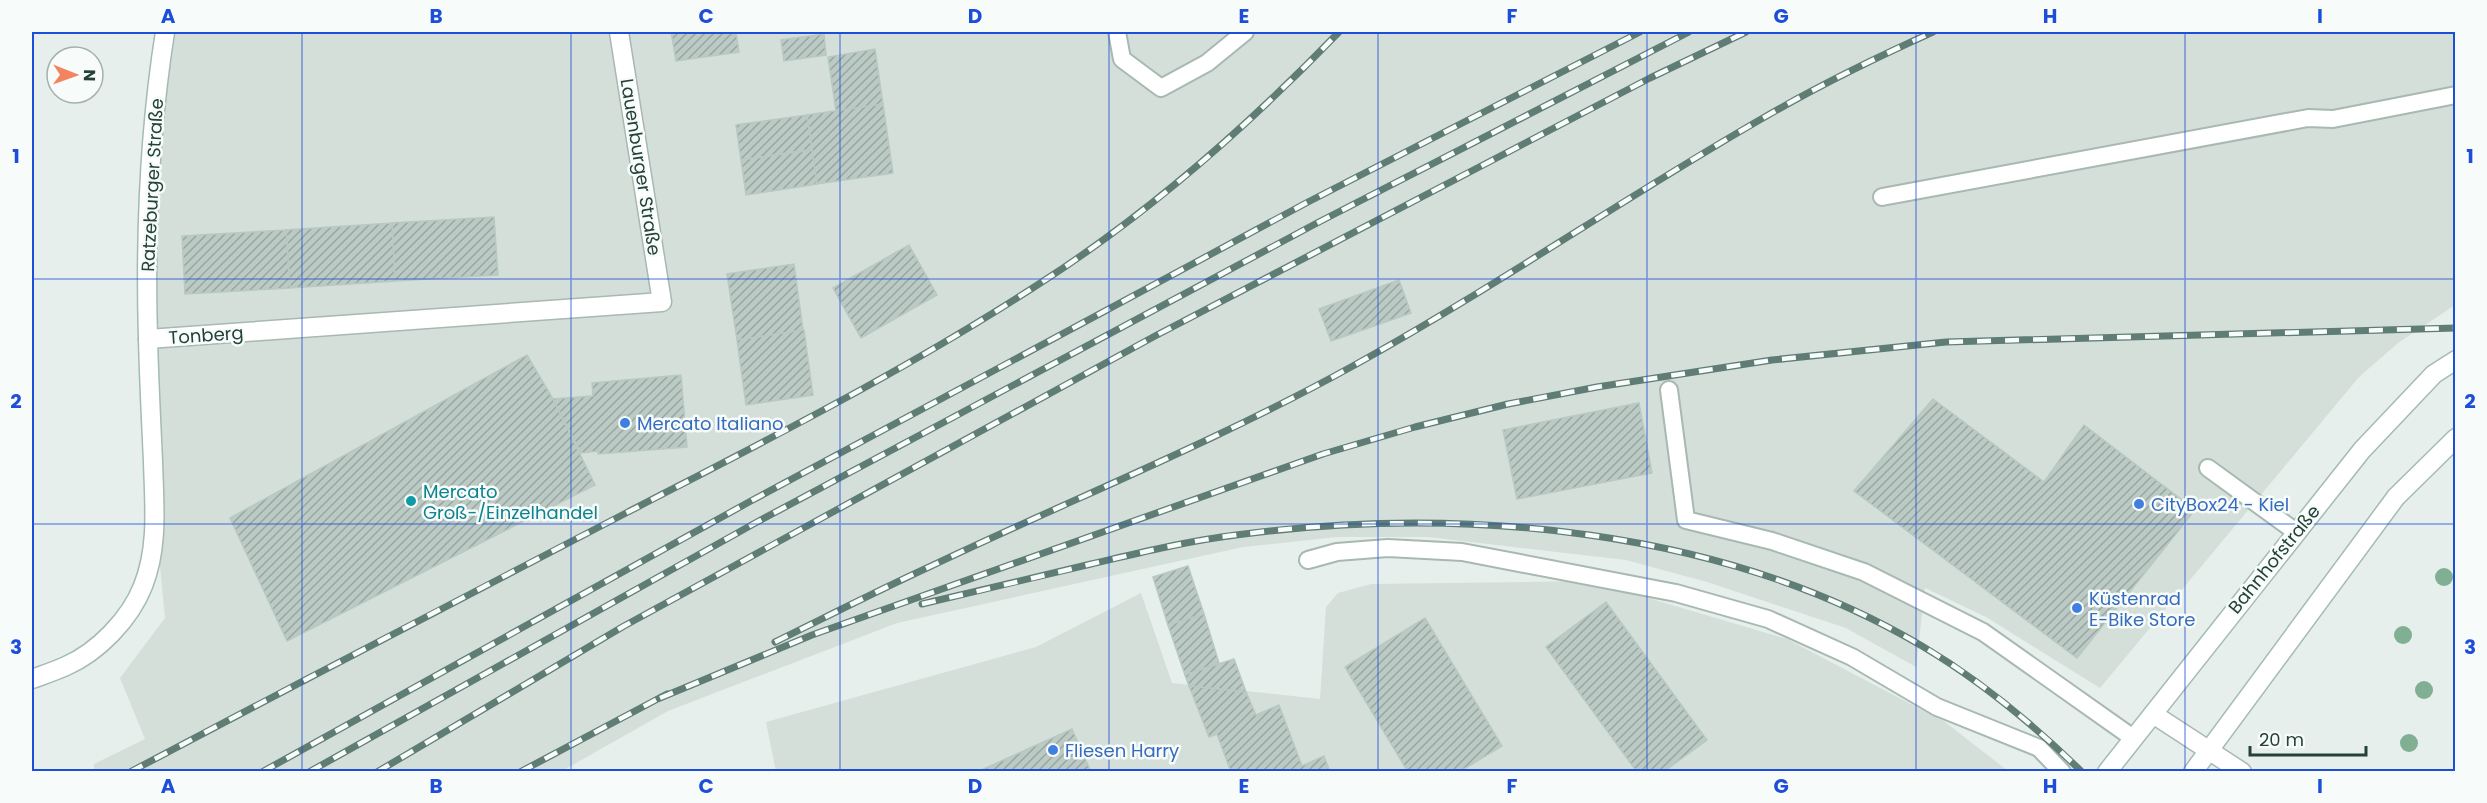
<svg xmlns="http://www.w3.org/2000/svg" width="2487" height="803" font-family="Poppins,sans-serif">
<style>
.built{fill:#d4dfda}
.building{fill:url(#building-hatch);stroke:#b8c9c2;stroke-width:1.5}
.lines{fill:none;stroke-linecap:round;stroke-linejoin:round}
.lane-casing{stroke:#a8b8b2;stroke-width:20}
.street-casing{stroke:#a8b8b2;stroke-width:21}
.secondary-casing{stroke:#a4bbb3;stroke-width:21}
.lane{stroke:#fff;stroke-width:16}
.street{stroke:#fff;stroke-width:18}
.secondary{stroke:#fff;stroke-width:18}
.rail-casing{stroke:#5f7d75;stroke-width:7}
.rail{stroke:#f7fbf9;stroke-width:4.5;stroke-dasharray:14;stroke-linecap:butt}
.tree{fill:#80af93}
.grid{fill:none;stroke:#1d4ed8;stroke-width:1.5;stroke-opacity:0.55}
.shop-dot{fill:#3f7fe0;stroke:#f7fbf9;stroke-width:2}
.culture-dot{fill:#0f9aa8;stroke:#f7fbf9;stroke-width:2}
.labels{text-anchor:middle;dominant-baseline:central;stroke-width:5;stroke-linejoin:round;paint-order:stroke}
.street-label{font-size:18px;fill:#24423a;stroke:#f7fbf9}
.shop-label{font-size:18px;fill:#366cbe;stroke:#f7fbf9;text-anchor:start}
.culture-label{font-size:18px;fill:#0d838f;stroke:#f7fbf9;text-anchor:start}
.neatline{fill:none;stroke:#1d4ed8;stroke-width:2}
.grid-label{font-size:20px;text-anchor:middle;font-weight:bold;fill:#1d4ed8}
</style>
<defs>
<pattern id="building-hatch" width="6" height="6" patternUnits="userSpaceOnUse" patternTransform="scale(1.5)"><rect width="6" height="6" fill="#bbcac4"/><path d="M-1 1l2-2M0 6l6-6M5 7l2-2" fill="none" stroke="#98a6a0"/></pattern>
</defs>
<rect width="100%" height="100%" fill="#e6efeb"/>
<!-- built -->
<g class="built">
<path d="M 165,32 L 2455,32 L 2455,305 L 2398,343 L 2359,377 L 2100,688 L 1986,617 L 1925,588 L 1916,667 L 1846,628 L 1707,582 L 1626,560 L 1428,537 L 1337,537 L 1243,547 L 897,623 L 668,711 L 562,771 L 94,772 L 94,764 L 145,739 L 120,678 L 165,618 L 154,504 L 148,339 Z"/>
<path d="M 1591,581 L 1787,639 L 1945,722 L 2008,771 L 776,772 L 766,722 L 1036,647 L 1141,593 L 1172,683 L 1320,699 L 1326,607 L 1338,593 L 1371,584 Z"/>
</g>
<!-- building -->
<g class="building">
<path d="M 671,32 L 736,32 L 739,52 L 676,61 Z"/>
<path d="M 824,34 L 826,55 L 784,61 L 781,40 Z"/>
<path d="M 875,49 L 883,104 L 836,111 L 828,57 Z"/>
<path d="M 883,104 L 893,173 L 817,184 L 807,115 Z"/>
<path d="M 807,115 L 812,149 L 741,160 L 736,125 Z"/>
<path d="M 812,150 L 817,184 L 746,195 L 741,160 Z"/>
<path d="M 494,217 L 498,275 L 395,281 L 392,223 Z"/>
<path d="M 392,223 L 395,281 L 290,288 L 286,230 Z"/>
<path d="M 286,230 L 290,288 L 185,294 L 182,236 Z"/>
<path d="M 909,245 L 937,295 L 861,338 L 833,288 Z"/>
<path d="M 794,264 L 803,330 L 737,340 L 727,274 Z"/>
<path d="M 1399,280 L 1411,313 L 1331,341 L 1319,309 Z"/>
<path d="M 804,330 L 813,395 L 746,405 L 737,340 Z"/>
<path d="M 527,355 L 553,399 L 595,485 L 287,641 L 230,518 Z"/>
<path d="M 681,375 L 687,447 L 598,454 L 598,451 L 581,453 L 553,399 L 593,396 L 592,383 Z"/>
<path d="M 1933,399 L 2044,482 L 2084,425 L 2195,510 L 2077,658 L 1854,491 Z"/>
<path d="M 1639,403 L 1652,473 L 1517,499 L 1503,430 Z"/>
<path d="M 1188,566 L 1204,614 L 1168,625 L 1153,577 Z"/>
<path d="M 1606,602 L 1707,740 L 1663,772 L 1637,772 L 1546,647 Z"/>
<path d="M 1204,614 L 1219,663 L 1185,675 L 1168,625 Z"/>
<path d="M 1425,618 L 1502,746 L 1459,772 L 1408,772 L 1345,667 Z"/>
<path d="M 1234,659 L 1246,692 L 1189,686 L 1185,675 Z"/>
<path d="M 1189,686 L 1246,692 L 1256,715 L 1279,705 L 1302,766 L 1288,772 L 1231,772 L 1217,734 L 1209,737 Z"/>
<path d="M 1072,729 L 1091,772 L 977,772 Z"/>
<path d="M 1324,756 L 1330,772 L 1288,772 L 1302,766 Z"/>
</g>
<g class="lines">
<defs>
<g id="lane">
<path d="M 1117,32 L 1122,59 L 1161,88 L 1207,63 L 1245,32"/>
<path d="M 1882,197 L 2308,118 L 2333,119 L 2456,95"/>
<path d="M 1669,390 L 1686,520 L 1772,541 L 1864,572 L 1983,632 L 2133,738"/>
<path d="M 2208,468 L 2296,532"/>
<path d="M 1308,560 L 1337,552 L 1388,548 L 1462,552 L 1676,593 L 1768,619 L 1852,657 L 1937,707 L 2039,748 L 2062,772"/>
</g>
<g id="street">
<path d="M 148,339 L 662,302 L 619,32"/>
<path d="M 2153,714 L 2242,772"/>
</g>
<g id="secondary">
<path d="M 32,679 C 43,675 55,671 66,666 C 98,652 130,619 143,586 C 159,546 154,503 153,461 C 151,420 149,379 148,339 C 145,236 149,133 165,32"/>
<path d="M 2107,772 L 2362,450 L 2434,374 L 2456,360"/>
<path d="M 2193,772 L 2396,497 L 2456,438"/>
</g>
</defs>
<!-- lane casing -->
<use href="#lane" class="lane-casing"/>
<!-- street casing -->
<use href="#street" class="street-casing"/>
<!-- secondary casing -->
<use href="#secondary" class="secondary-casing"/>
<!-- lane -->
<use href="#lane" class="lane"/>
<!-- street -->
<use href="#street" class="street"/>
<!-- secondary -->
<use href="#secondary" class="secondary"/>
<defs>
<g id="rail">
<path d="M 922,604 C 978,591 1034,578 1091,564 C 1139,553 1187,541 1236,535 C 1462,505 1723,528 1922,646 C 1981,681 2033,724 2082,772"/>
<path d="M 775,642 C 826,617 877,591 929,567 C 1070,500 1215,442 1351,367 C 1492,289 1624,198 1763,118 C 1818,86 1875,58 1933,32"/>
<path d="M 660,698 L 812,635 L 1323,454 L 1415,427 L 1508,404 L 1597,387 L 1772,360 L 1946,342 L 2456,328"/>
<path d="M 130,772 C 295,685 460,599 626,513 C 767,440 911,368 1045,280 C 1153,210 1250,124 1339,32"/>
<path d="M 262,772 L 749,502 L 1308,202 L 1640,32"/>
<path d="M 309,772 L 757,522 L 1317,223 L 1689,32"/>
<path d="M 377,772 L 624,626 L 1155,336 L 1650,78 L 1746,32"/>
<path d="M 520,772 L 667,694"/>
</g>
</defs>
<!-- rail casing -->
<use href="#rail" class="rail-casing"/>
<!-- rail -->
<use href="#rail" class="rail"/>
</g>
<!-- trees -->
<g class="tree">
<circle cx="2444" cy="577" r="9"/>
<circle cx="2403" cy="635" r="9"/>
<circle cx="2424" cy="690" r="9"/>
<circle cx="2409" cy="743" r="9"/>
</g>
<!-- grid -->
<path class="grid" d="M 302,32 L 302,772M 571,32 L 571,772M 840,32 L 840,772M 1109,32 L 1109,772M 1378,32 L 1378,772M 1647,32 L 1647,772M 1916,32 L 1916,772M 2185,32 L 2185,772M 32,279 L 2456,279M 32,524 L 2456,524"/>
<!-- markers -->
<g class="shop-dot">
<circle cx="625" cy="423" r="6"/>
<circle cx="2139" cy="504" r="6"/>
<circle cx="2077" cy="608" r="6"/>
<circle cx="1053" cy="750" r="6"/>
</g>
<circle class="culture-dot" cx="411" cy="501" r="6"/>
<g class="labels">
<!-- street labels -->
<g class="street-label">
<text transform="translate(641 167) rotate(81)">Lauenburger Straße</text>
<text transform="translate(152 185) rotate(-87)">Ratzeburger Straße</text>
<text transform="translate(206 335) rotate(-4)">Tonberg</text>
<text transform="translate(2274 559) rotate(-51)">Bahnhofstraße</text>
</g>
<!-- shop labels -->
<g class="shop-label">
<text x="637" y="423">Mercato Italiano</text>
<text x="2151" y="504">CityBox24 - Kiel</text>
<text x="2089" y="598">Küstenrad<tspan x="2089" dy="21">E-Bike Store</tspan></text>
<text x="1065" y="750">Fliesen Harry</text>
</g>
<!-- culture labels -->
<g class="culture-label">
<text x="423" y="491">Mercato<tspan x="423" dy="21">Groß-/Einzelhandel</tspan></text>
</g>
</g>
<!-- border -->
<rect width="2487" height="803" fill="none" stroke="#f7fbf9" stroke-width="66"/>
<!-- north arrow -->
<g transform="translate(75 75) rotate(91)"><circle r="28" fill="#f7fbf9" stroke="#a3b1ad" stroke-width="1.5"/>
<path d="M0-4.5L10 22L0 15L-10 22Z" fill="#f4845f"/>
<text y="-9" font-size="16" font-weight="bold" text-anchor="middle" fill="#24423a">N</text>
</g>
<!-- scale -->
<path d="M2250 746v9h116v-9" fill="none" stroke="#24423a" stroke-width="3"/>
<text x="2259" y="746" font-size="18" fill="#24423a" stroke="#f7fbf9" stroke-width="4.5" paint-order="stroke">20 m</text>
<rect x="33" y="33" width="2421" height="737" class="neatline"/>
<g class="grid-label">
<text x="168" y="23">A</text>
<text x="436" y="23">B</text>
<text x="706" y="23">C</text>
<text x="975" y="23">D</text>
<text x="1244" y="23">E</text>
<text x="1512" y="23">F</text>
<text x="1781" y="23">G</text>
<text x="2050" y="23">H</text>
<text x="2320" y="23">I</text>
<text x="16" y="163">1</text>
<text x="2470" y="163">1</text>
<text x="16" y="408">2</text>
<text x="2470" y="408">2</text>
<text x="16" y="654">3</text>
<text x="2470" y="654">3</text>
<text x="168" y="793">A</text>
<text x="436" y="793">B</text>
<text x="706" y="793">C</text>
<text x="975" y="793">D</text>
<text x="1244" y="793">E</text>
<text x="1512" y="793">F</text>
<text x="1781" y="793">G</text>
<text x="2050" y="793">H</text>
<text x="2320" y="793">I</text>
</g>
</svg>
